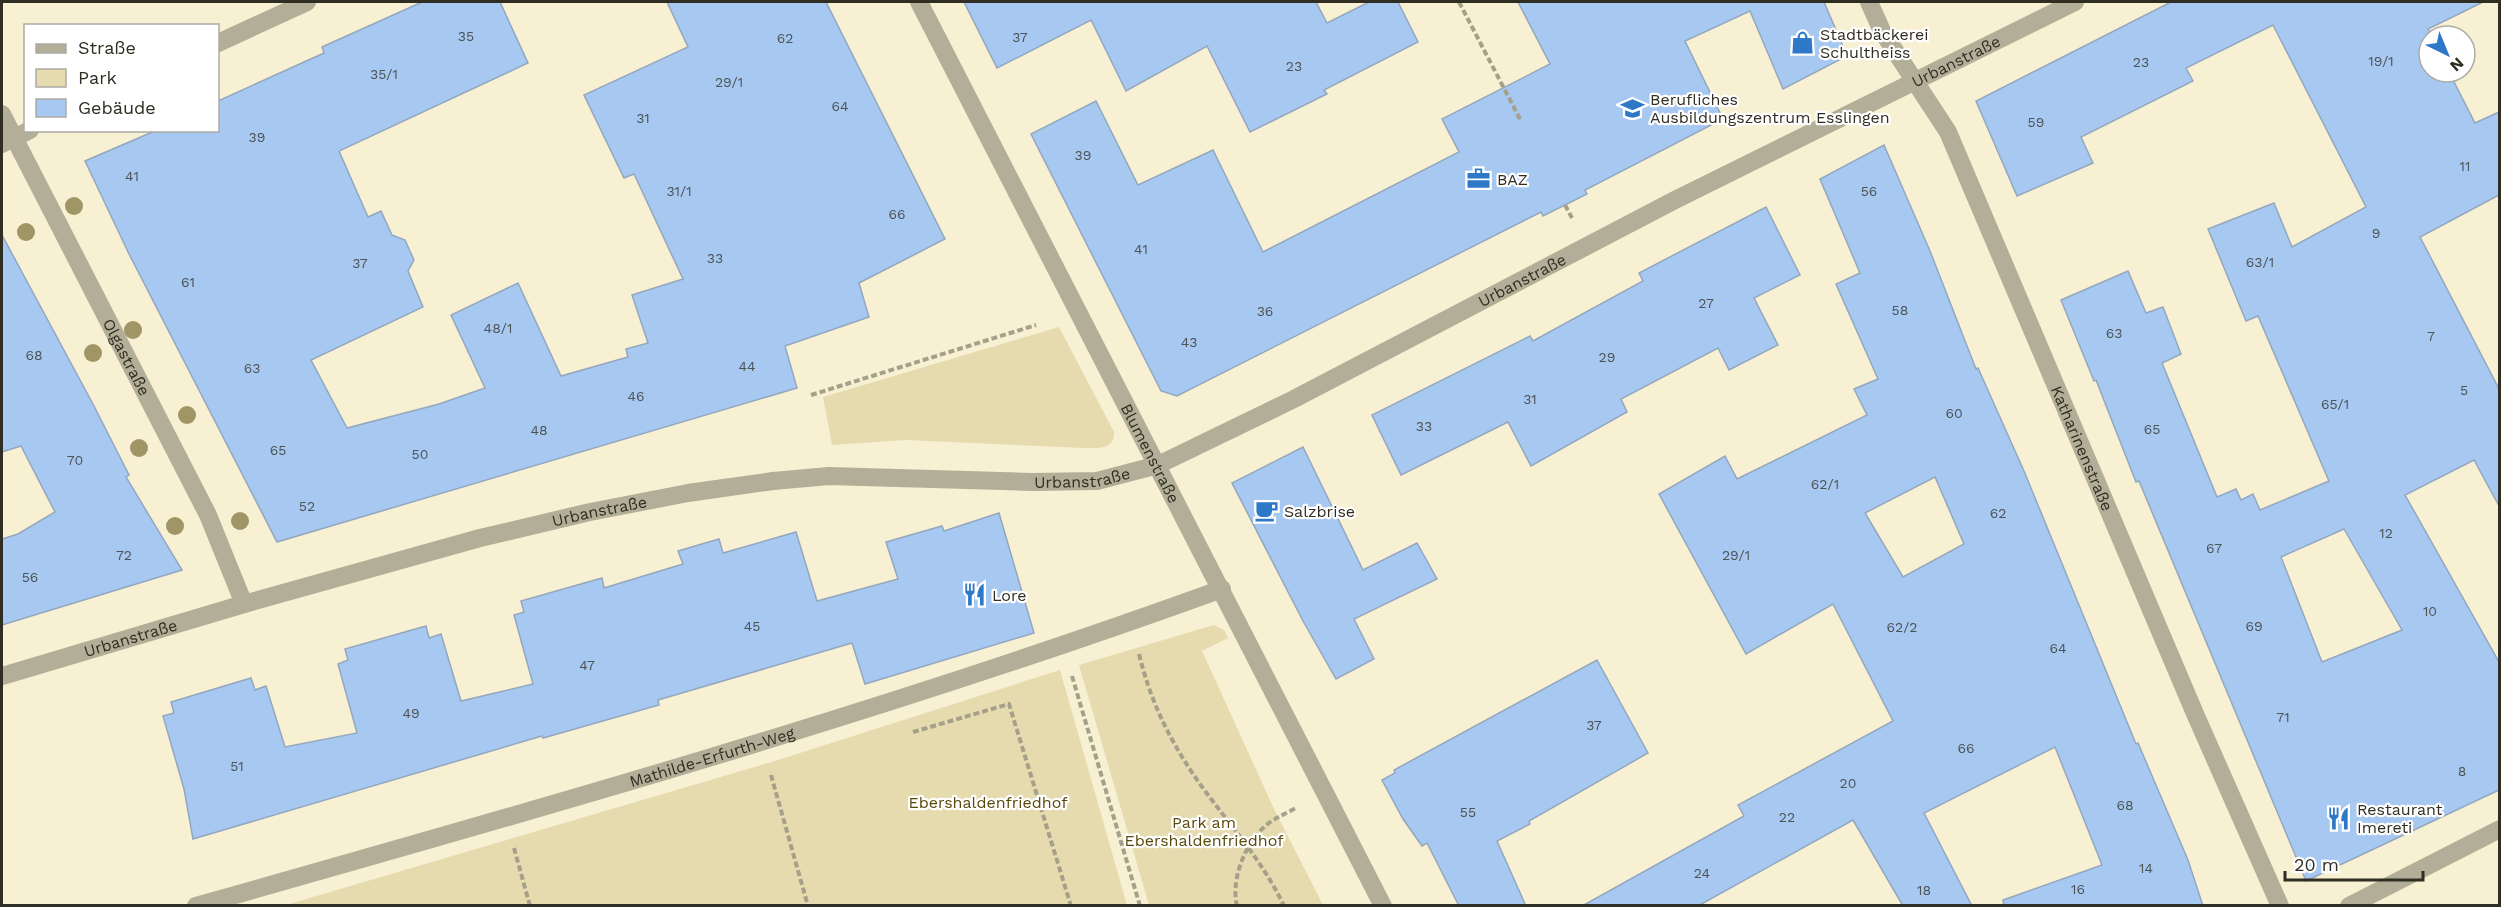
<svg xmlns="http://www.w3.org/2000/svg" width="2501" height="907" font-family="'Work Sans',sans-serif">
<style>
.green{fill:#e6dbaf}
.building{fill:#a6c8f1;stroke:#94a7be;stroke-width:1.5;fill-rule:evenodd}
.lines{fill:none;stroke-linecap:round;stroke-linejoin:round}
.path{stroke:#a5a08a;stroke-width:4;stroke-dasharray:6 3;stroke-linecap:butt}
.minor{stroke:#b3ae98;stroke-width:18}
.tree{fill:#a09565}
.labels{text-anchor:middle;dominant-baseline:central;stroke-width:4.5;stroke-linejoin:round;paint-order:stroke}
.number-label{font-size:14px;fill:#4e5456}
.poi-label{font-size:16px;fill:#302d22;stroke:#fff;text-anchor:start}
.street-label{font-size:16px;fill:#302d22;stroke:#fff}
.park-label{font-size:16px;fill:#594a0b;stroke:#fff}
</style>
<rect width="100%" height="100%" fill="#f7f0d2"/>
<!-- green -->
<g class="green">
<path d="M 1059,327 L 1114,432 C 1115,450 1097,448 1084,448 L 905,440 L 832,445 L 823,397 Z"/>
<path d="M 1214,625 L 1224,630 L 1228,638 L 1202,651 L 1275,811 L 1323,905 L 1149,905 L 1079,665 Z"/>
<path d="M 1060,670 L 1127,905 L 286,905 L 778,760 Z"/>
</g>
<!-- building -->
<g class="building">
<path d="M 422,2 L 500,2 L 528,63 L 339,151 L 368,217 L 381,211 L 392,235 L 405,240 L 414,260 L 408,271 L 423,307 L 311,360 L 347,428 L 439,404 L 485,388 L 451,315 L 518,283 L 561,376 L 628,357 L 626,349 L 648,343 L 632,295 L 683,279 L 634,174 L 624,178 L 584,95 L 688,47 L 667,2 L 826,2 L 945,239 L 859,283 L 869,317 L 785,346 L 797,388 L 277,542 L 129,254 L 85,161 L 157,130 L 218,130 L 218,101 L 324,53 L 322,47 Z"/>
<path d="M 964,2 L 1316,2 L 1327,23 L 1369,2 L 1398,2 L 1418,42 L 1324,90 L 1327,94 L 1250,132 L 1207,46 L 1126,91 L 1091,20 L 997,68 Z"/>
<path d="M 1518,2 L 1824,2 L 1847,56 L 1783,89 L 1750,11 L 1685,41 L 1723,119 L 1585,190 L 1587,194 L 1543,216 L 1541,212 L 1177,396 L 1161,391 L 1031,134 L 1096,101 L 1138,185 L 1213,150 L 1263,252 L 1459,152 L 1442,119 L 1550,64 Z"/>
<path d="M 2171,2 L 2483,2 L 2428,29 L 2432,36 L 2429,36 L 2429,72 L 2449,72 L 2475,123 L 2499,112 L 2499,195 L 2420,237 L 2499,389 L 2499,506 L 2474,460 L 2405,495 L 2499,662 L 2499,790 L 2306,881 L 2139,481 L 2136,482 L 2096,380 L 2094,381 L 2061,300 L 2128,271 L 2146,313 L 2163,307 L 2181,354 L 2162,363 L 2217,497 L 2236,489 L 2241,500 L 2253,494 L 2260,510 L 2329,481 L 2258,316 L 2246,321 L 2208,229 L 2274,203 L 2292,247 L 2366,207 L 2273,25 L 2186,68 L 2193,81 L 2081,137 L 2093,163 L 2017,196 L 1976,101 ZM 2344,529 L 2402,630 L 2322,662 L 2281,557 Z"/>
<path d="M 1884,145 L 1930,251 L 1976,369 L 1978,368 L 2024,471 L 2136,744 L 2138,743 L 2188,860 L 2203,906 L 2004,906 L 2003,900 L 2102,865 L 2055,747 L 1924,813 L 1972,906 L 1903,906 L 1853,820 L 1698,906 L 1582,906 L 1744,816 L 1738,805 L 1893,721 L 1833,604 L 1746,654 L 1659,494 L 1725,456 L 1737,479 L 1867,415 L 1854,389 L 1878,379 L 1836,284 L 1860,273 L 1820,179 ZM 1935,477 L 1964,544 L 1903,577 L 1865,513 Z"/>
<path d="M 1766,207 L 1800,275 L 1754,298 L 1778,345 L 1729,370 L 1718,348 L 1621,399 L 1627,412 L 1531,466 L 1508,422 L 1401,475 L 1372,415 L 1530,336 L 1533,341 L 1643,281 L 1639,273 Z"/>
<path d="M 2,235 L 94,406 L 129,475 L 126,477 L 182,570 L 2,625 L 2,539 L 18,534 L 55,512 L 21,446 L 2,452 Z"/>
<path d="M 1303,447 L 1363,570 L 1417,543 L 1437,579 L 1354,619 L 1374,659 L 1336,679 L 1303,621 L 1232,483 Z"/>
<path d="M 999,513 L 1034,633 L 865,684 L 852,643 L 658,700 L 659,705 L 543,738 L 542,736 L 193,839 L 184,789 L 163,716 L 174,713 L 171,702 L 251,678 L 255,690 L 266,686 L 285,747 L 357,733 L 338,664 L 348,660 L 345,649 L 426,626 L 429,638 L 441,634 L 461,701 L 533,684 L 514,615 L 524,612 L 521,601 L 602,578 L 604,588 L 683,564 L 678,551 L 719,539 L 723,553 L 796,532 L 817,601 L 898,579 L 886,542 L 942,526 L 944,531 Z"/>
<path d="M 1597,660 L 1648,753 L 1529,821 L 1530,824 L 1497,841 L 1526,906 L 1459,906 L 1427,843 L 1422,846 L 1403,819 L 1382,780 L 1395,773 L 1394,770 Z"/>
</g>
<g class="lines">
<!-- path -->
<g class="path">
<path d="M 1459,2 L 1521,121"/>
<path d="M 1565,205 L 1572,218"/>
<path d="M 811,395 L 1036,325"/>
<path d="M 1139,654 C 1150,699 1167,735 1193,774 C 1223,818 1261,857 1284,906"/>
<path d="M 1072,676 L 1140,906"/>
<path d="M 913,732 L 1009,704 L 1071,906"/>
<path d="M 771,775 L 808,906"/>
<path d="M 514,848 L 530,906"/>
<path d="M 1237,906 C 1231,882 1243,849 1260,831 C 1270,820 1283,815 1296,808"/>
</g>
<!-- minor -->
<g class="minor">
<path id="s1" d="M 919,2 L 1383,906"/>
<path id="s2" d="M 1869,2 L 1882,31 L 1948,132 L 2196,716 L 2280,906"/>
<path d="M 218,43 L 307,2"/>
<path id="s3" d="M 2,114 L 208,515 L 244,604"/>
<path d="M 2,144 L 30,130"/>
<path id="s4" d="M 2,676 L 244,604 L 480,538 L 590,512 L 688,493 L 773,481 L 829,476 L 1033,482 L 1097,481 L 1158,465 L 1294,399 L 1675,200 L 2075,2"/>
<path id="s5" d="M 196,906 C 540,809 886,711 1222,589"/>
<path d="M 2349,906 L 2500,829"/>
</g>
</g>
<!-- trees -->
<g class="tree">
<circle cx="74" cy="206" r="9"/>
<circle cx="26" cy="232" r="9"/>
<circle cx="133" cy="330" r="9"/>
<circle cx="93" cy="353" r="9"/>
<circle cx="187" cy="415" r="9"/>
<circle cx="139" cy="448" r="9"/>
<circle cx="240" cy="521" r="9"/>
<circle cx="175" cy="526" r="9"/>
</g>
<!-- icons -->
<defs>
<symbol id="shop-bare" viewBox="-9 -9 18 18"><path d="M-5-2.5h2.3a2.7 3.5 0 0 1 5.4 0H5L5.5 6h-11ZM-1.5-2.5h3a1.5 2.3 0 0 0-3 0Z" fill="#2e78c8" stroke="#fff" stroke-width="2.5" paint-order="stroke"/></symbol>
<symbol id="school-bare" viewBox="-9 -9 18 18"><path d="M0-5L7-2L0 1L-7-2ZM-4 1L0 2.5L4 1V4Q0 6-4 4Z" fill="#2e78c8" stroke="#fff" stroke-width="2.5" paint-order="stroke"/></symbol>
<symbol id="office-bare" viewBox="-9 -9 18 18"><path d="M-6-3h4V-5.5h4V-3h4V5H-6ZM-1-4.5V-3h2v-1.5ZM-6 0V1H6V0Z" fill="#2e78c8" stroke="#fff" stroke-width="2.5" paint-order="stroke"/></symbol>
<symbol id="cafe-bare" viewBox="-9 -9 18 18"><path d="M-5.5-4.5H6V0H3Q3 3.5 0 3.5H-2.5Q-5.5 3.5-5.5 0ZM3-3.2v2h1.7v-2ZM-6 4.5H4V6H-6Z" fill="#2e78c8" stroke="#fff" stroke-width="2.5" paint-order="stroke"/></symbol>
<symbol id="restaurant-bare" viewBox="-9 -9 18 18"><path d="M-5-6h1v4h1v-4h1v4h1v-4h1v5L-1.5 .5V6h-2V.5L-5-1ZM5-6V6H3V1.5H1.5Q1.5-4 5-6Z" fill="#2e78c8" stroke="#fff" stroke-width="2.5" paint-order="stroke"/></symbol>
</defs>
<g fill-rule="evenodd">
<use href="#shop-bare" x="1786" y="26" width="33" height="33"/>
<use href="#school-bare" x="1616" y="92" width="33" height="33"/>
<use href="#office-bare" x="1462" y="162" width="33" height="33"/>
<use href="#cafe-bare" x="1250" y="494" width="33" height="33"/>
<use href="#restaurant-bare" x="958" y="578" width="33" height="33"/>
<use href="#restaurant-bare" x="2322" y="802" width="33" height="33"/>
</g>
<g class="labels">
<!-- number labels -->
<g class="number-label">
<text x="466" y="36">35</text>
<text x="1020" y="37">37</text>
<text x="785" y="38">62</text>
<text x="2381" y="61">19/1</text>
<text x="2141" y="62">23</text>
<text x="1294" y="66">23</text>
<text x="384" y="74">35/1</text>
<text x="729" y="82">29/1</text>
<text x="840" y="106">64</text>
<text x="643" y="118">31</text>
<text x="2036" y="122">59</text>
<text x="257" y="137">39</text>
<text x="1083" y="155">39</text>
<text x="2465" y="166">11</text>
<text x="132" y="176">41</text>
<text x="679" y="191">31/1</text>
<text x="1869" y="191">56</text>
<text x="897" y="214">66</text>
<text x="2376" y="233">9</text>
<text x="1141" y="249">41</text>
<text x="715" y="258">33</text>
<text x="2260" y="262">63/1</text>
<text x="360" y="263">37</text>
<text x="188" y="282">61</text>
<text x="1706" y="303">27</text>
<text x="1900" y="310">58</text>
<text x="1265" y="311">36</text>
<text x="498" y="328">48/1</text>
<text x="2114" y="333">63</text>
<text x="2431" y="336">7</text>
<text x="1189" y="342">43</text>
<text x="34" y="355">68</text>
<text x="1607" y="357">29</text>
<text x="747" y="366">44</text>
<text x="252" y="368">63</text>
<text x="2464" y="390">5</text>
<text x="636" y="396">46</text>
<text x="1530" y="399">31</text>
<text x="2335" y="404">65/1</text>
<text x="1954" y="413">60</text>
<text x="1424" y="426">33</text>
<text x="2152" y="429">65</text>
<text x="539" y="430">48</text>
<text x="278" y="450">65</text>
<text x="420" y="454">50</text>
<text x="75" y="460">70</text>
<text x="1825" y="484">62/1</text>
<text x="307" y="506">52</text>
<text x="1998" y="513">62</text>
<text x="2386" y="533">12</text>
<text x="2214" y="548">67</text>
<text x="124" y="555">72</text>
<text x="1736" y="555">29/1</text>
<text x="30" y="577">56</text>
<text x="2430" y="611">10</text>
<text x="752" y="626">45</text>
<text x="2254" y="626">69</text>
<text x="1902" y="627">62/2</text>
<text x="2058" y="648">64</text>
<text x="587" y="665">47</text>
<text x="411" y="713">49</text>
<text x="2283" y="717">71</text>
<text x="1594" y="725">37</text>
<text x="1966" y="748">66</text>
<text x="237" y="766">51</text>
<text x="2462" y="771">8</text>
<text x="1848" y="783">20</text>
<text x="2125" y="805">68</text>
<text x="1468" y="812">55</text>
<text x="1787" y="817">22</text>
<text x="2146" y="868">14</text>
<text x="1702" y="873">24</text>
<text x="2078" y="889">16</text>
<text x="1924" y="890">18</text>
</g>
<!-- poi labels -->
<g class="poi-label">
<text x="1820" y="34">Stadtbäckerei<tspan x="1820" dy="18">Schultheiss</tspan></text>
<text x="1650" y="99">Berufliches<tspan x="1650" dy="18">Ausbildungszentrum Esslingen</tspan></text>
<text x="1497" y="179">BAZ</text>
<text x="1284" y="511">Salzbrise</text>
<text x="992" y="595">Lore</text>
<text x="2357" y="809">Restaurant<tspan x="2357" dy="18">Imereti</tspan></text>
</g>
<!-- street labels -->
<g class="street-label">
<text stroke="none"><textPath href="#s4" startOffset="2078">Urbanstraße</textPath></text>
<text stroke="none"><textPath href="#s4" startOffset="1592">Urbanstraße</textPath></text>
<text stroke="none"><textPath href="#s3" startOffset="273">Olgastraße</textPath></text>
<text stroke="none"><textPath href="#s2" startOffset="496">Katharinenstraße</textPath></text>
<text stroke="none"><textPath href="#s1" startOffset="507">Blumenstraße</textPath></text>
<text stroke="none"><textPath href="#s4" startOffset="1106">Urbanstraße</textPath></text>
<text stroke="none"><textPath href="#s4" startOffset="620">Urbanstraße</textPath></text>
<text stroke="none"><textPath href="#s4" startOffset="134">Urbanstraße</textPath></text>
<text stroke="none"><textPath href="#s5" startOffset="537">Mathilde-Erfurth-Weg</textPath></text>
</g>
<!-- park labels -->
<g class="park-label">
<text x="988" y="802">Ebershaldenfriedhof</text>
<text x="1204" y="822">Park am<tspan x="1204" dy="18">Ebershaldenfriedhof</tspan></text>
</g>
</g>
<!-- border -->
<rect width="2501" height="907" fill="none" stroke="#302d22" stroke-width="6"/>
<!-- legend -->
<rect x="24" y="24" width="195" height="108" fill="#ffffff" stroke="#acaba7" stroke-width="1.5"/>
<rect x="36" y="44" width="30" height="9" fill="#b3ae98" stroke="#acaba7" stroke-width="1.5"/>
<text x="78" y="54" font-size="18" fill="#302d22">Straße</text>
<rect x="36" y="69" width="30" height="18" fill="#e6dbaf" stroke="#acaba7" stroke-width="1.5"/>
<text x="78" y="84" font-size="18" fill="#302d22">Park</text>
<rect x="36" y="99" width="30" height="18" fill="#a6c8f1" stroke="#acaba7" stroke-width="1.5"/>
<text x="78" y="114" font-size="18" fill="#302d22">Gebäude</text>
<!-- north arrow -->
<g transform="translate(2447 54) rotate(137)"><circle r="28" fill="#ffffff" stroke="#acaba7" stroke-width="1.5"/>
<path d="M0-4.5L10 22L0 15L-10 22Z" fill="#2e78c8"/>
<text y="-9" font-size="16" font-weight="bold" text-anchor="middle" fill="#302d22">N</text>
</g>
<!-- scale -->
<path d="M2285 871v9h138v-9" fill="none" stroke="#302d22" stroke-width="3"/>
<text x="2294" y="871" font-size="18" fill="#302d22" stroke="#ffffff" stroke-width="4.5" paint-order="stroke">20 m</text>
</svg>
